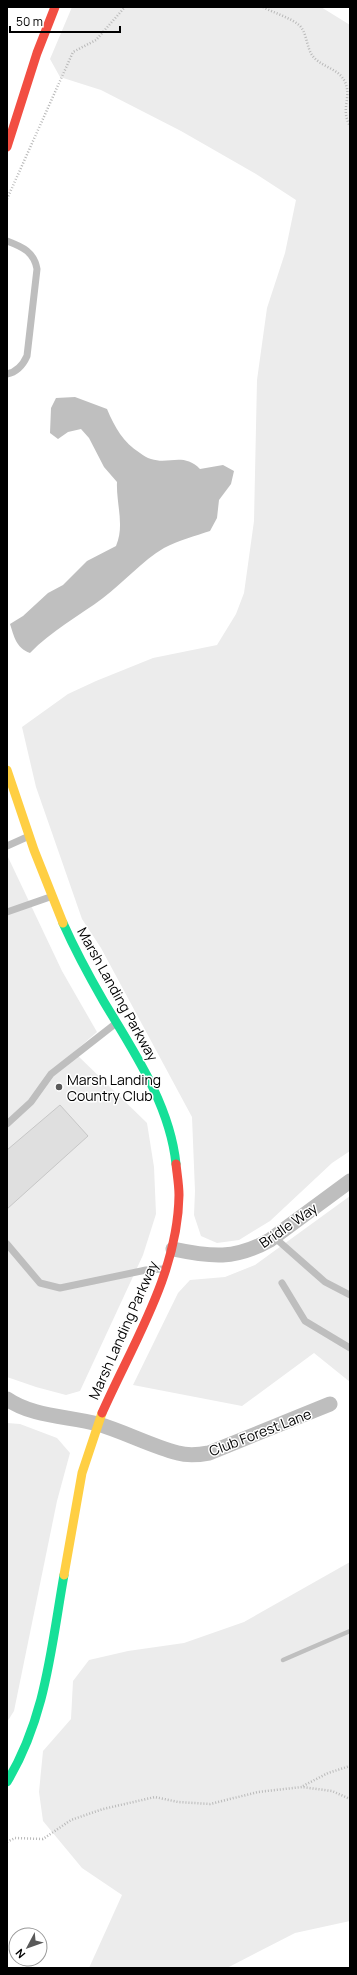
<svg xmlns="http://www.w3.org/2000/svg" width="357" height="1975" font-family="Manrope,sans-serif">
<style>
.green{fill:#ececec}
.water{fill:#bfbfbf}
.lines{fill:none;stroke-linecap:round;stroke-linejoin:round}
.stream{stroke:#bfbfbf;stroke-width:4.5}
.building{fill:#dfdfdf;stroke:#c7c7c7}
.path{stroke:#b9b9b9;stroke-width:2.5;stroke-dasharray:1 2;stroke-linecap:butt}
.lane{stroke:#bebebe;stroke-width:7}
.street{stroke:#bebebe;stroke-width:15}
.fast{stroke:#16e098;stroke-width:9}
.slow{stroke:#ffcf43;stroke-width:9}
.jam{stroke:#f24e42;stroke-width:9}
.poi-dot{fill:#595959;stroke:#fff;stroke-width:1.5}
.labels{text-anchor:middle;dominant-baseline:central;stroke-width:3;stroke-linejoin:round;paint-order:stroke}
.street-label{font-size:14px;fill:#000;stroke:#fff}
.poi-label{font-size:14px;fill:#000;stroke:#fff;text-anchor:start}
</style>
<rect width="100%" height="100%" fill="#fff"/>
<!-- green -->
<g class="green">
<path d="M 72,7 L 321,7 L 350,25 L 350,1151 L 332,1163 L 270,1221 L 239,1240 L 217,1243 L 201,1236 L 194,1215 L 195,1191 L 192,1117 L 101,948 L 82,919 L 36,787 L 22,727 L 68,694 L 96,681 L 153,658 L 217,645 L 236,614 L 244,593 L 254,521 L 257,380 L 267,308 L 285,253 L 296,200 L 256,174 L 181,131 L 101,90 L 60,77 L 50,59 Z"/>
<path d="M 7,855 L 62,971 L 97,1032 L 74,1052 L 147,1123 L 154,1167 L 156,1214 L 143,1255 L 80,1391 L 66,1395 L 36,1387 L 7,1377 Z"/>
<path d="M 350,1196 L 350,1382 L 314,1353 L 242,1406 L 133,1385 L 178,1293 L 190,1280 L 225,1277 L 255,1265 Z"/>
<path d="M 7,1423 L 20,1424 L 57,1438 L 70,1453 L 57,1501 L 14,1711 L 7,1722 Z"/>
<path d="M 350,1562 L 350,1921 L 295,1933 L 227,1968 L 89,1968 L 122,1895 L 82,1868 L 43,1821 L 39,1792 L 43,1751 L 71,1719 L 73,1681 L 89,1660 L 128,1651 L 184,1643 L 244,1622 Z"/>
</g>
<!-- water -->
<path class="water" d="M 75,397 L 107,409 C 115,428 123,442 140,453 C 143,455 147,458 151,459 C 169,465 183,452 200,469 L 223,465 L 234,471 L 231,484 L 219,500 L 217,518 L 210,531 C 195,536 179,540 164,548 C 143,560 123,583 103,598 C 79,616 51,631 30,653 C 16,648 14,636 10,624 L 23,616 L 48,593 L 63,585 L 87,561 L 116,546 C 125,525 116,504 117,482 L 104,467 L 89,438 L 81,429 L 68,432 L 58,439 L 50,433 L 51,408 L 56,398 Z"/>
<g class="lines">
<!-- stream -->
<path class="stream" d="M 283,1660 L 350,1631"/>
</g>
<!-- building -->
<path class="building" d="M 60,1105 L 88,1136 L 7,1209 L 7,1150 Z"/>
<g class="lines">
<!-- path -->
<g class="path">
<path d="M 263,7 C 274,13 289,17 299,25 C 307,32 306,46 312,55 C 320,67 339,68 345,82 C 352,97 340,109 350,126"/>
<path d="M 7,199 L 73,52 L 96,40 L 125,7"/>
<path d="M 303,1786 L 328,1773 L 350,1766"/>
<path d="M 7,1842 L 15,1838 L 43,1839 L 71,1820 L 103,1809 L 155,1797 L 178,1802 L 210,1804 L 258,1792 L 302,1787 L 332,1791 L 350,1799"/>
</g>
<!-- lane -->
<g class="lane">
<path d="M 7,241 C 23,247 34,252 37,269 L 27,356 C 23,365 17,372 7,374"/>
<path d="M 7,846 L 27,837"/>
<path d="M 7,912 L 50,897"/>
<path d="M 7,1124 L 31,1102 L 51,1074 L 115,1024"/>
<path d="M 274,1237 L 325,1282 L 350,1295"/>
<path d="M 7,1244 L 40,1283 L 60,1288 L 146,1270 L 163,1269"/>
<path d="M 282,1283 L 305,1321 L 350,1348"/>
</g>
<!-- street -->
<g class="street">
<path d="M 173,1249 C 211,1257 235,1260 270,1240 L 350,1181"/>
<path d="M 7,1399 C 33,1417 68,1416 98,1424 C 125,1432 151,1446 178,1453 C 188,1456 198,1455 209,1453 L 330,1404"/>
</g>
<!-- fast -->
<g class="fast">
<path d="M 63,923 C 75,950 89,976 104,1002 C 134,1052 170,1105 176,1164"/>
<path d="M 7,1782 C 46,1717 51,1648 64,1575"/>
</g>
<!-- slow -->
<g class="slow">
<path d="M 7,770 L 34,850 L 63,923"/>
<path d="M 64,1575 L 82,1473 L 102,1413"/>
</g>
<!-- jam -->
<g class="jam">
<path d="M 7,147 L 37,53 L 55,7"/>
<path d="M 102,1413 C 133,1343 178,1273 179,1195 C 179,1185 177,1174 176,1164"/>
</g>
</g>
<!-- markers -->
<circle class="poi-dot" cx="59" cy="1087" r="4"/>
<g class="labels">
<!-- street labels -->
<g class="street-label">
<text transform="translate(118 994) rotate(61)">Marsh Landing Parkway</text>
<text transform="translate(288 1225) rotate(-35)">Bridle Way</text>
<text transform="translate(123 1330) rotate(-66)">Marsh Landing Parkway</text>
<text transform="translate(260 1432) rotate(-21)">Club Forest Lane</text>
</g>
<!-- poi labels -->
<g class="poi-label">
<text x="67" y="1079">Marsh Landing<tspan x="67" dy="16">Country Club</tspan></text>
</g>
</g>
<!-- border -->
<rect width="357" height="1975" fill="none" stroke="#000000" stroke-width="16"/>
<!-- north arrow -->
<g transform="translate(28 1947) rotate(229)"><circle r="19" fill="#ffffff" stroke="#999999"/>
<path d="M0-3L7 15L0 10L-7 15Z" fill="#595959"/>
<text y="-6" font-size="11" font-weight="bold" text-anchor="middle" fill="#000000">N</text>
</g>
<!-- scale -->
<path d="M10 26v6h110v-6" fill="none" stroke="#000000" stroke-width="2"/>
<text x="16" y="26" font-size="12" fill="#000000" stroke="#ffffff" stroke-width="3" paint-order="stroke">50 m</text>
</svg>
